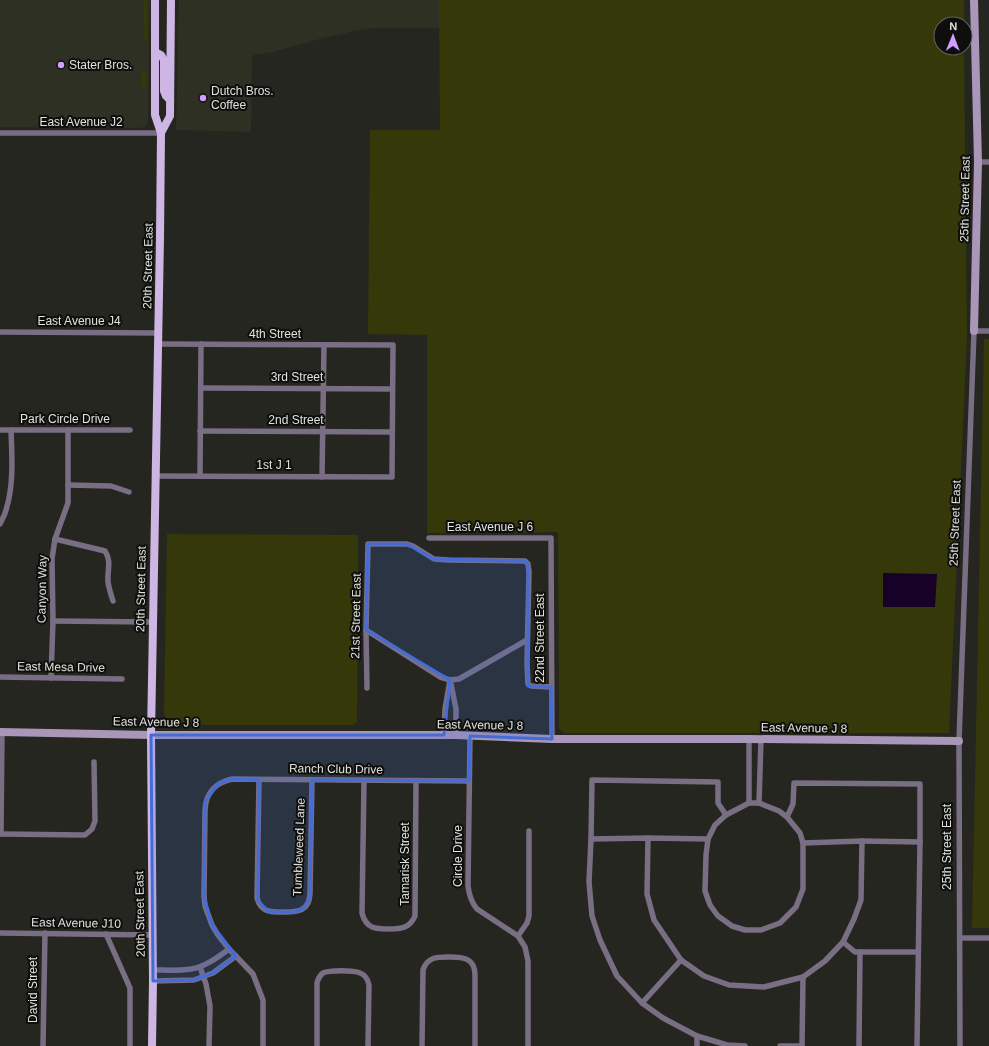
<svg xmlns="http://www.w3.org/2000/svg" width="989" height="1046" font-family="Arial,sans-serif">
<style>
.built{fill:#2e3023}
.green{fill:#35390a}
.water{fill:#180127}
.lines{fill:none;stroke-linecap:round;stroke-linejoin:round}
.street{stroke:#796e83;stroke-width:5.5}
.secondary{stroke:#a897b9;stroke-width:8}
.primary{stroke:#cdb6e3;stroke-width:8}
.marked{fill:#446cd9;fill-opacity:0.2;stroke:#446cd9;stroke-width:3;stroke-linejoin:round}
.poi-dot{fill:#d19dfe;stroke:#0e0f0c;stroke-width:1.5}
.labels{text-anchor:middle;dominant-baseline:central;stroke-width:4;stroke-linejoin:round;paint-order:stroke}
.poi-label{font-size:12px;fill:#e1e2dd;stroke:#0e0f0c;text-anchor:start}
.street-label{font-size:12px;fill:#e1e2dd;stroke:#0e0f0c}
</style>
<rect width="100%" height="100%" fill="#25261f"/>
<!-- built -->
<g class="built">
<path d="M 0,0 L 150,0 L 148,122 L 147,124 L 145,127 L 138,128 L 0,127 Z"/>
<path d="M 179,0 L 441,0 L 441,28 L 374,28 L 355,31 L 323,38 L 273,52 L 254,55 L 252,57 L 252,60 L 251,132 L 176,130 Z"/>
</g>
<!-- green -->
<g class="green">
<path d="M 144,0 L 147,0 L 147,39 L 144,39 L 144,29 L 145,28 L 146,25 L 144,24 Z"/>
<path d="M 439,0 L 964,0 L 964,24 L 941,24 L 941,48 L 964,48 L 967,337 L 949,733 L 564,733 L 559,728 L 558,532 L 427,533 L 427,335 L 368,334 L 370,130 L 440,130 Z"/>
<path d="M 141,70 L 146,70 L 146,90 L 141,84 Z"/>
<path d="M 984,339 L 989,339 L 989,928 L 972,928 Z"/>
<path d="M 167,534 L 358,535 L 357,722 L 353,725 L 173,725 L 164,715 Z"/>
</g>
<!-- water -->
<path class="water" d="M 883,573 L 937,574 L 935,607 L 883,607 Z"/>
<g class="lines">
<!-- street -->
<g class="street">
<path d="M 0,133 L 161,133"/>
<path d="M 978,162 L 989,162"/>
<path d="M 0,332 L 158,333"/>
<path d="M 201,388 L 392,389"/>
<path d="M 0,430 L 130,430"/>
<path d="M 200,431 L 392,432"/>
<path d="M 155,476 L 392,477 L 393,345 L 158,344"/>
<path d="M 200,476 L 201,344"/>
<path d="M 322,477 L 324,345"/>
<path d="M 68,485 L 111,486 L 129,492"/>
<path d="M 0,524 C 2,519 5,515 6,510 C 14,484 12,457 11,430"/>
<path d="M 429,538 L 551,538 L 552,739"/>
<path d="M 55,539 L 105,551 C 112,562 107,570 108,582 C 109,588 111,595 113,601"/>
<path d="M 53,621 L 152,622"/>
<path d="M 366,630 L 440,677 L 450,680 L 459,679 L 527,640"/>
<path d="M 0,677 L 122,679"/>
<path d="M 51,678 L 53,621 L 52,559 L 55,539 L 68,503 L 68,430"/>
<path d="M 451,684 L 456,709 L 456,735"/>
<path d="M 367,688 L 366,630 L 368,544 L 407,544 L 413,546 L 434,559 L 449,560 L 525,561 L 528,564 L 529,572 L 527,663 L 528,684 L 531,686 L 551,687"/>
<path d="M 444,735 L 445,709 L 450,680"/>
<path d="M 470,736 L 468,886 C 469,894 471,902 477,909 L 518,936 L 525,947 L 528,961 L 528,1046"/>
<path d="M 749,739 L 749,803"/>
<path d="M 259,780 L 257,898 C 261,913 272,912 285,912 C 298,912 309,911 310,894 L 312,780"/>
<path d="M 364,781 L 362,913 C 366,929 376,929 389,929 C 401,929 410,928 415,916 L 416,781"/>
<path d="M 749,803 L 759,803 L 779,811 L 787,817 L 800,833 L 803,843 L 803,889 L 796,907 L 780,923 L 761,930 L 745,930 L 732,926 L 718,916 L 710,905 L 705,891 L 706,855 L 708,839 L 715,825 L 726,815 Z"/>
<path d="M 759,803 L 761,739"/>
<path d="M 787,817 L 793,804 L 794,783 L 920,784 L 920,842"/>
<path d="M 0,834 L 85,835 L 92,829 L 95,821 L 94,762"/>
<path d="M 1,834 L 2,732"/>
<path d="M 648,838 L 647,894 L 654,920 L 681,960 L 704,976 L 729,985 L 764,987 L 803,977 L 825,961 L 843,942 L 854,919 L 861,900 L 862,841 L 803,843"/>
<path d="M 591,839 L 589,882 L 592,916 L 600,940 L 617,976 L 642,1003"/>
<path d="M 708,839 L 648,838 L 591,839 L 592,780 L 718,782 L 718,803 L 726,815"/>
<path d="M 862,841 L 920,842 L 917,1046"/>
<path d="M 0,933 L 152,935"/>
<path d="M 106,934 L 130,988 L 130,1046"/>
<path d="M 518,936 L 527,923 L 529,916 L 529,831"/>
<path d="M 960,938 L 989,938"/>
<path d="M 843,942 L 855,952 L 918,952"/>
<path d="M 681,960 L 642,1003 L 663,1018 L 697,1036 L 727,1045 L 745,1046"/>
<path d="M 200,967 L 206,984 L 210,1006 L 209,1046"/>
<path d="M 153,970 C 165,970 178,971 191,969 C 205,967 218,957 229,949"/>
<path d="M 153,981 L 194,980 L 213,973 L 236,956"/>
<path d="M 43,1046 L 45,933"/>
<path d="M 263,1046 L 263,1000 L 253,974 L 229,949 L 218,935 L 212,925 L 205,906 L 204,896 L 205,810 C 206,792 215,783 232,779 L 469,781"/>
<path d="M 317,1046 L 317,983 C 318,979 319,976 323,973 C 329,970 354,970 360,973 C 366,975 368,980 369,985 L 368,1046"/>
<path d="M 422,1046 L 423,970 C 428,956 438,957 450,957 C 463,957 475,958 475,975 L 475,1046"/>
<path d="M 697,1046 L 697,1036"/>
<path d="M 780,1046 L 802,1046"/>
<path d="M 802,1046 L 803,977"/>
<path d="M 859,1046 L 860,952"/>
<path d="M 960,1046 L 959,741 L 974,331 L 989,331"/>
</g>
<!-- secondary -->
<g class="secondary">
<path d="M 974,331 L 978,162 L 974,0"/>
<path d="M 0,732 L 151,735 L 456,735 L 552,739 L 749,739 L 959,741"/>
</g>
<!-- primary -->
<g class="primary">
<path d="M 155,52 L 161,55 L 164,60 L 164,91 L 166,96 L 170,100"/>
<path d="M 161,133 L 170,116 L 171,0"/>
<path d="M 152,1046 L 153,981 L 151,735 L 160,238 L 161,133 L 155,115 L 155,0"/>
</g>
</g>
<!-- marked area -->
<path class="marked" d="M 368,544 L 407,544 L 434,559 L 525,561 L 528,564 L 528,686 L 551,687 L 552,739 L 470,736 L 469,781 L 312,780 L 310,898 L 304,908 L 294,912 L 269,912 L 258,901 L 259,780 L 232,779 L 218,784 L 205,802 L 204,896 L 212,925 L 236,956 L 213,973 L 194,980 L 153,981 L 151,735 L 444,735 L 450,680 L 366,630 Z"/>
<!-- markers -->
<g class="poi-dot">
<circle cx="61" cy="65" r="4"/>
<circle cx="203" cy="98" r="4"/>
</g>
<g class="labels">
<!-- poi labels -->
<g class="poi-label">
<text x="69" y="65">Stater Bros.</text>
<text x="211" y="91">Dutch Bros.<tspan x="211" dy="14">Coffee</tspan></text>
</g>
<!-- street labels -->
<g class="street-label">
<text x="81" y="122">East Avenue J2</text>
<text transform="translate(965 199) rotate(-89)">25th Street East</text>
<text transform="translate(148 266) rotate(-89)">20th Street East</text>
<text x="79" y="321">East Avenue J4</text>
<text x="275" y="334">4th Street</text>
<text x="297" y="377">3rd Street</text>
<text x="65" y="419">Park Circle Drive</text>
<text x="296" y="420">2nd Street</text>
<text x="274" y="465">1st J 1</text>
<text transform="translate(955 523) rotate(-88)">25th Street East</text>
<text x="490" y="527">East Avenue J 6</text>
<text transform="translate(42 589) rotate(-89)">Canyon Way</text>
<text transform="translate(141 589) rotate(-89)">20th Street East</text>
<text transform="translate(356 616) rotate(-89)">21st Street East</text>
<text transform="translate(540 638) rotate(-90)">22nd Street East</text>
<text transform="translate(61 667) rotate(1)">East Mesa Drive</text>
<text transform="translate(156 722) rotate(1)">East Avenue J 8</text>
<text transform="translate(480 725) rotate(1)">East Avenue J 8</text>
<text transform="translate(804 728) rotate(1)">East Avenue J 8</text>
<text transform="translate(336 769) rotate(1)">Ranch Club Drive</text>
<text transform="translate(299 847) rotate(-88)">Tumbleweed Lane</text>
<text transform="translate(947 847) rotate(-90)">25th Street East</text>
<text transform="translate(458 856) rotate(-90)">Circle Drive</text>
<text transform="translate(405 864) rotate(-90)">Tamarisk Street</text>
<text transform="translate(140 914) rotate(-91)">20th Street East</text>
<text transform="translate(76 923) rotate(1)">East Avenue J10</text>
<text transform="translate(33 990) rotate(-90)">David Street</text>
</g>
</g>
<!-- north arrow -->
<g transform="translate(953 36) rotate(1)"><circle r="19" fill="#0e0f0c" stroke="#626360"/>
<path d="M0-3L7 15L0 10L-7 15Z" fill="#d19dfe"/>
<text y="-6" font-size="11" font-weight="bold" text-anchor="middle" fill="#e1e2dd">N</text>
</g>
</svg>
